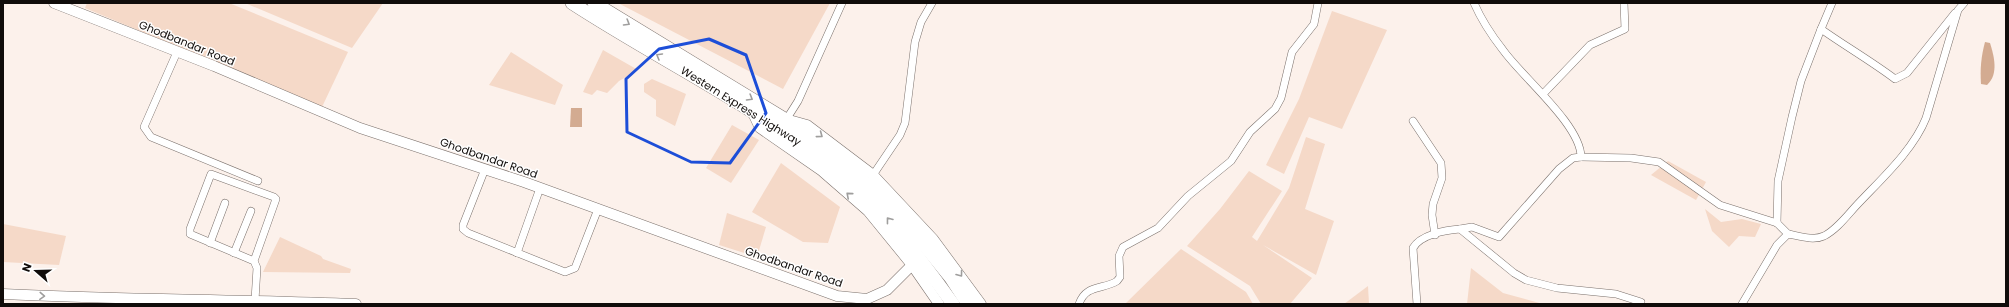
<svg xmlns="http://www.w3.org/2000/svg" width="2009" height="307" font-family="Poppins,sans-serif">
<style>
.green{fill:#f5d9c8}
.water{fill:#d3ab91}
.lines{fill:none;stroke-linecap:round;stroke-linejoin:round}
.street-casing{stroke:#7b716c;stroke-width:8}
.secondary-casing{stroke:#7b716c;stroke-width:11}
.highway-casing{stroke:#7b716c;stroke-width:14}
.street{stroke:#fff;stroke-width:7}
.secondary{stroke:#fff;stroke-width:10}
.highway{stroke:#fff;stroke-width:13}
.oneway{stroke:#9f9e9d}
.marked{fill:none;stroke:#1d4ed8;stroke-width:3;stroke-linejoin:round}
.labels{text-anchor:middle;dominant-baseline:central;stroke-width:3;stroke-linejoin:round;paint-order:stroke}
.street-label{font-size:11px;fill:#100c0a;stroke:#fff}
</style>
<rect width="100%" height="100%" fill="#fcf1eb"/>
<!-- green -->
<g class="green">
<path d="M 87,3 L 229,3 L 348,52 L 322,107 L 85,8 Z"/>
<path d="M 245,3 L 383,3 L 352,48 Z"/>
<path d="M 618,3 L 830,3 L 783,89 Z"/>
<path d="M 1332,11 L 1387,30 L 1342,129 L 1309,117 L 1284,174 L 1266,165 L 1299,99 Z"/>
<path d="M 603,50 L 638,70 L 619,81 L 607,93 L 597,90 L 592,95 L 583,92 Z"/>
<path d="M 511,52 L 563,85 L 555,105 L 489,85 Z"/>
<path d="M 652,79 L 686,94 L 675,126 L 656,116 L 656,100 L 644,92 L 644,84 Z"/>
<path d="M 732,125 L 759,140 L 731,183 L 706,168 Z"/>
<path d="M 1306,137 L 1325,144 L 1305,209 L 1334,221 L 1316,275 L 1263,245 L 1312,278 L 1290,304 L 1261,304 L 1250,286 L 1187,246 L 1220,209 L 1249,171 L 1282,191 L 1252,237 L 1257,241 L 1289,188 Z"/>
<path d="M 1668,161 L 1706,182 L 1696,200 L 1651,175 Z"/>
<path d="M 781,163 L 840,207 L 828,243 L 803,242 L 752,212 Z"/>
<path d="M 1705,209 L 1721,222 L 1742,219 L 1761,224 L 1755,237 L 1739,236 L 1729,247 L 1712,231 Z"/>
<path d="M 727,213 L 766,227 L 757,257 L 719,245 Z"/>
<path d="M 3,224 L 66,236 L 59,265 L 3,262 Z"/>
<path d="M 280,237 L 321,256 L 323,259 L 351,269 L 350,273 L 263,272 Z"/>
<path d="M 1181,249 L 1246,292 L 1253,304 L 1125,304 Z"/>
<path d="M 1471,268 L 1503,293 L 1543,304 L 1467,304 Z"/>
<path d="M 1368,286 L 1369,304 L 1344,304 Z"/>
</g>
<!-- water -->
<g class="water">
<path d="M 1985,42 L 1990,43 C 1994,56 1999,74 1987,85 L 1981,84 C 1980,69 1981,57 1985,42 Z"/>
<path d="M 571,108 L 582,108 L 582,127 L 570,127 Z"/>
</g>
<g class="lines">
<defs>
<g id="street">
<path d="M 1474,3 C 1481,19 1492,36 1503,50 C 1522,77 1581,125 1581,157 L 1631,158 L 1659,162 L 1720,205 L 1777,223 L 1788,234"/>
<path d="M 1821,29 L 1832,3"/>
<path d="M 177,52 L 144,127 L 151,137 L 258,181"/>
<path d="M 1543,94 L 1590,45 L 1625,29 L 1624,3"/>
<path d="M 786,120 L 798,101 L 842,3"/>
<path d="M 1413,121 L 1441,163 L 1442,178 L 1433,204 L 1432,215 L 1435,235"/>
<path d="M 485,169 L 463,225 L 463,229 L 468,233 L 565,272 L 575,268 L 598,209"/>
<path d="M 873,175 L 900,135 L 905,123 L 915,42 L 921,22 L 932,3"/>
<path d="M 1777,223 L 1778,181 L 1792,117 L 1801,81 L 1821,29 C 1845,46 1871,61 1895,79 L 1907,73 L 1955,13"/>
<path d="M 1460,229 L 1472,227 L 1499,237 L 1559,169 L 1573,158 L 1581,157"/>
<path d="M 210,243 L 225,203"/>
<path d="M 234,253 L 251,211"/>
<path d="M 517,253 L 540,188"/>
<path d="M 254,261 L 190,234 L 190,229 L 211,174 L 274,197 L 276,199 L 254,261 L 257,268 L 255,300"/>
<path d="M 1079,304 C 1086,284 1103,290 1117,281 L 1120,277 L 1119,256 L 1123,247 L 1158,228 L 1188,196 L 1231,161 L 1250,132 L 1275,109 L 1281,98 L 1292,52 L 1314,24 L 1318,3"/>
<path d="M 1417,304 L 1413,248 C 1420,235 1445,230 1460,229 L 1514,273 L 1526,280 L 1557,288 L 1616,294 L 1641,302"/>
<path d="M 1742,304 L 1777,245 L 1788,234 C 1799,236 1813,241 1824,236 C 1836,230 1846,217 1855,207 C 1879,181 1913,151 1926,118 L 1958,10 L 1964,3"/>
</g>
<g id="secondary">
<path d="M 54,3 L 214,66 L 360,128 L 524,182 L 837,296 L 867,299 L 887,290 L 912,265"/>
<path d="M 752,111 L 760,128 L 822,171 L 868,211 L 912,265 L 939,304"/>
<path d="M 789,120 L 807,125 L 873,175 L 933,239 L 981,304"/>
<path d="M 3,294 C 121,300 238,299 356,304"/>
</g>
<g id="highway">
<path d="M 572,3 C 675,70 790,121 879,208 C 886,215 892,224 898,231 C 917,255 935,279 953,304"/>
<path d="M 594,3 L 786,120 L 820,145 L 868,185 L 900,215 L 951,278 L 968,304"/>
</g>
</defs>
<!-- street casing -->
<use href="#street" class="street-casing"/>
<!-- secondary casing -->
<use href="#secondary" class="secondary-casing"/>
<!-- highway casing -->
<use href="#highway" class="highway-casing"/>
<!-- street -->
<use href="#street" class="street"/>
<!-- secondary -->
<use href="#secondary" class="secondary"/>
<!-- highway -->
<use href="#highway" class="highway"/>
</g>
<!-- one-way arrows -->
<defs><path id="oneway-chevron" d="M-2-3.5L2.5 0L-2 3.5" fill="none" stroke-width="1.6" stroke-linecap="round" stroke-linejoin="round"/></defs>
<g class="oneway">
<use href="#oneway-chevron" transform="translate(627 23) rotate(31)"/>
<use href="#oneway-chevron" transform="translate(659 56) rotate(-150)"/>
<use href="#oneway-chevron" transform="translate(750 98) rotate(31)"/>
<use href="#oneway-chevron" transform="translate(820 135) rotate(37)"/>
<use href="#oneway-chevron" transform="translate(849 195) rotate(-139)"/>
<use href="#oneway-chevron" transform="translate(889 220) rotate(-128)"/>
<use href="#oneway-chevron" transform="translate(960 274) rotate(53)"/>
<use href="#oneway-chevron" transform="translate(42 296) rotate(3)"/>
</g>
<!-- marked area -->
<path class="marked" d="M 709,39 L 746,55 L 766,113 L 730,163 L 691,162 L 627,132 L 626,79 L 659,49 Z"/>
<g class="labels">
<!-- street labels -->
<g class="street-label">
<text transform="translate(187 43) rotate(22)">Ghodbandar Road</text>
<text transform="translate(741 106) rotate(32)">Western Express Highway</text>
<text transform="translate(489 158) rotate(19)">Ghodbandar Road</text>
<text transform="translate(794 267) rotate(19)">Ghodbandar Road</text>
</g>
</g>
<!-- border -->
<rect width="2009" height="307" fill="none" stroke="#100c0a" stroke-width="8"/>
<!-- north arrow -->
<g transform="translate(36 271) rotate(290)" stroke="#ffffff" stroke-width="3" paint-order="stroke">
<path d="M0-3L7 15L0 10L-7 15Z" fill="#100c0a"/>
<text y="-6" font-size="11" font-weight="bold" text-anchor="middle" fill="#100c0a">N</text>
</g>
</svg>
